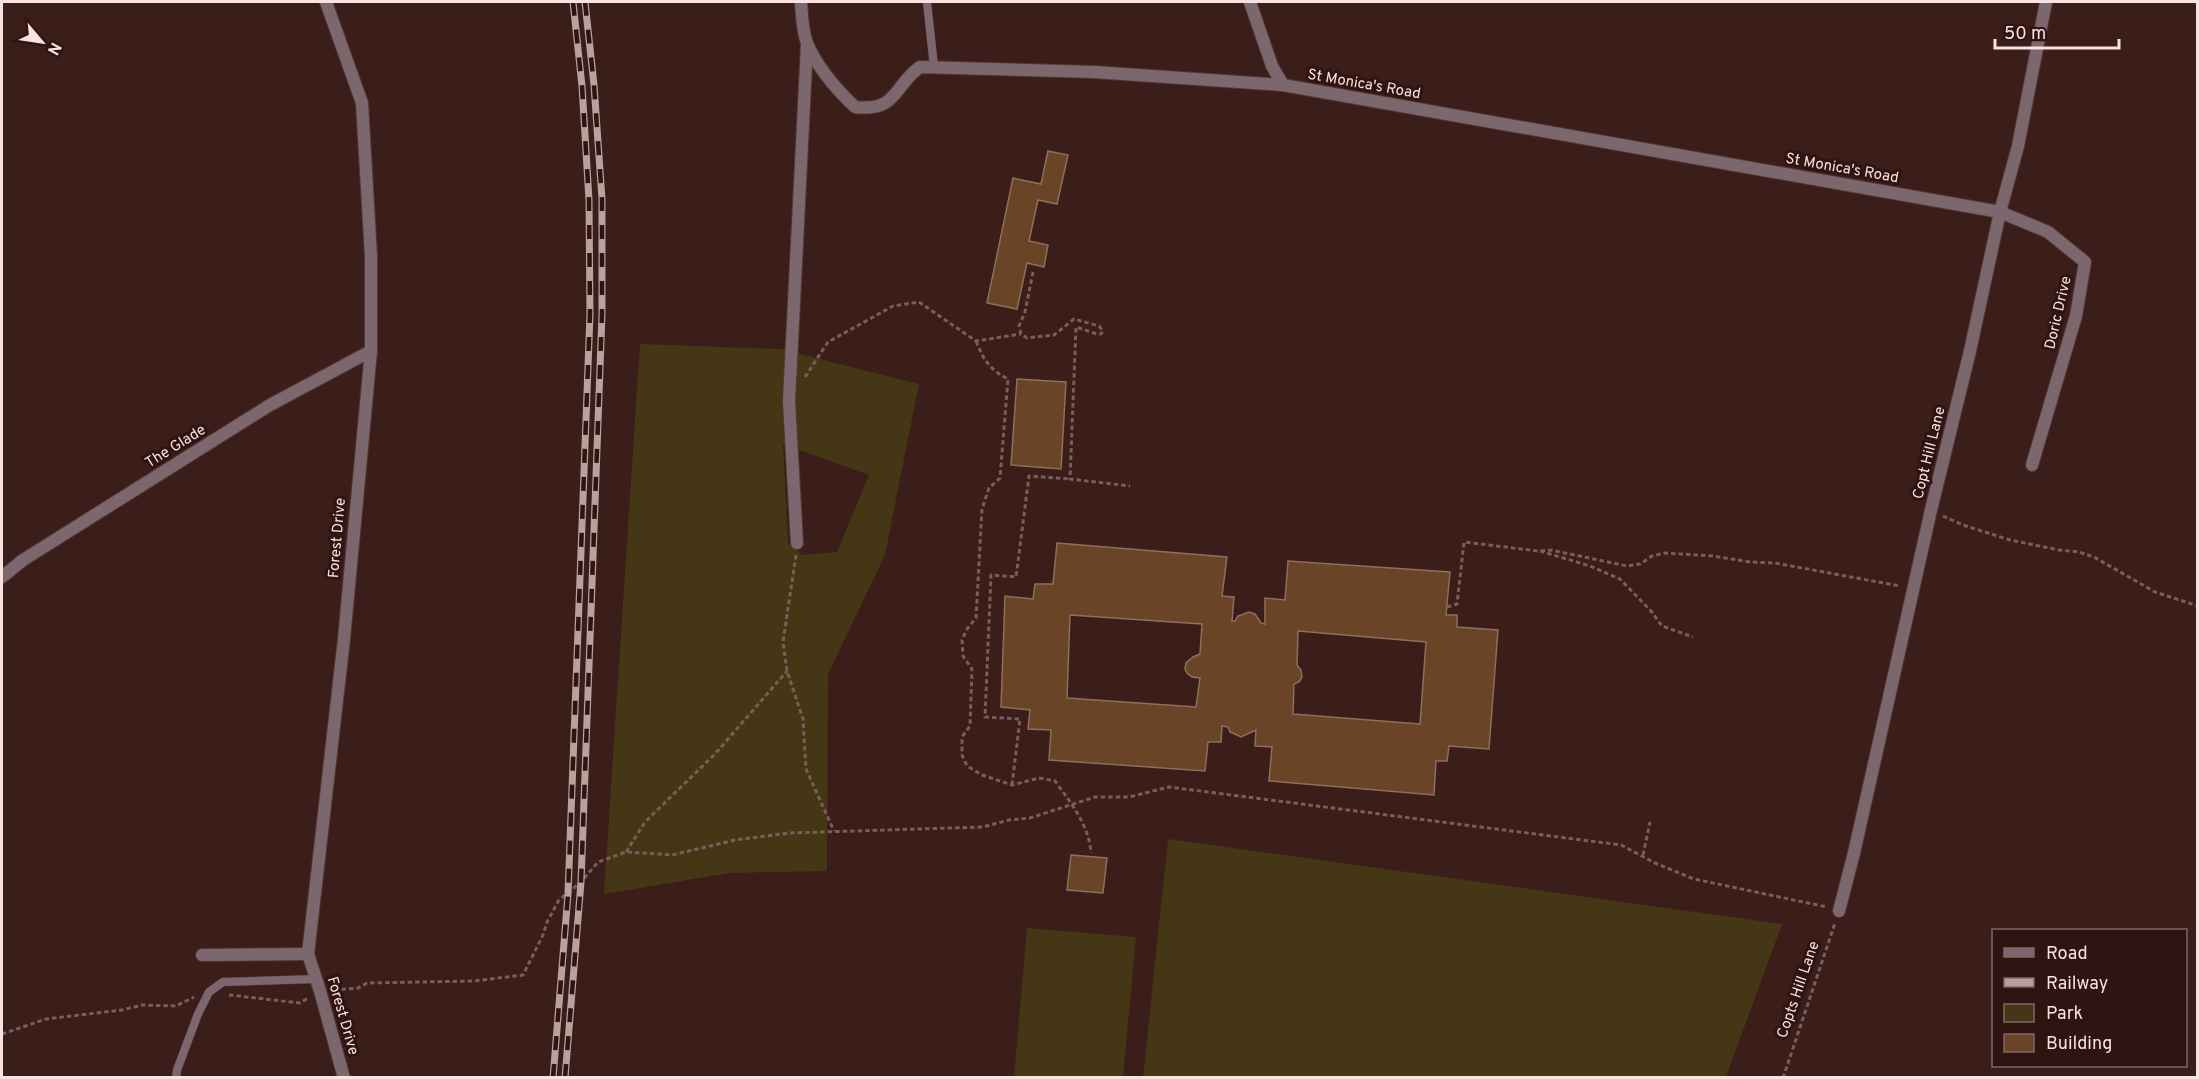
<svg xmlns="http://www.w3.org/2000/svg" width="2199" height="1079" font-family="Overpass,sans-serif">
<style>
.green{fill:#453715;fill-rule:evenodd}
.building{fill:#6a4427;stroke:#8c705c;stroke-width:1.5;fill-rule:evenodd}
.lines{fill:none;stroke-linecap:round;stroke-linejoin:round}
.service-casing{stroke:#553936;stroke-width:9}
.minor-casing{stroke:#553936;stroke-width:14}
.path{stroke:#795e5b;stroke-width:3;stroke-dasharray:4.5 3;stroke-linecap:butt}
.service{stroke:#7d676e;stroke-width:8}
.minor{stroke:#7d676e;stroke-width:12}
.rail-casing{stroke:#b9a19e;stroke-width:7}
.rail{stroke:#301411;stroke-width:4.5;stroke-dasharray:14;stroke-linecap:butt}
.labels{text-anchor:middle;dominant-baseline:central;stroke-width:6;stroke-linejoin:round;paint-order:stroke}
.street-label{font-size:15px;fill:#f8e3e0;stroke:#301411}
</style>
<rect width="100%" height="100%" fill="#3b1d1a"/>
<!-- green -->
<g class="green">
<path d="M 640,344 L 780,349 L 919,384 L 885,555 L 828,674 L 827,871 L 729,873 L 604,894 ZM 783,444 L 869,475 L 837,552 L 802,555 L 788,543 Z"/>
<path d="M 1168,839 L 1782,924 L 1726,1077 L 1143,1077 Z"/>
<path d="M 1027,928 L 1136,937 L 1123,1077 L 1014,1077 Z"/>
</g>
<!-- building -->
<g class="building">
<path d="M 1048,151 L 1068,155 L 1057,204 L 1038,200 L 1029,241 L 1048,245 L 1044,267 L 1027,263 L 1017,309 L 987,303 L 1013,178 L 1041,184 Z"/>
<path d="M 1017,379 L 1066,382 L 1061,469 L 1011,465 Z"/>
<path d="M 1057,543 L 1227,557 L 1222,596 L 1234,597 L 1232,621 L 1235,621 L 1238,616 L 1249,612 L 1255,614 L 1261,623 L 1265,624 L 1265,598 L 1285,600 L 1288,561 L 1450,572 L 1446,615 L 1457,615 L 1457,627 L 1498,630 L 1489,749 L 1449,746 L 1447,761 L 1436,761 L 1434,795 L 1269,781 L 1272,747 L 1255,746 L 1256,730 L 1241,737 L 1230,732 L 1228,727 L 1222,726 L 1221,742 L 1208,742 L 1205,771 L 1049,760 L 1051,730 L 1028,729 L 1030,710 L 1001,707 L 1005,596 L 1033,599 L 1035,584 L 1053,584 ZM 1070,615 L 1202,624 L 1200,654 L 1193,657 L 1186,663 L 1185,669 L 1187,673 L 1192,677 L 1200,678 L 1196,707 L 1067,698 ZM 1298,631 L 1426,642 L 1420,724 L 1293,714 L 1294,684 L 1299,682 L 1302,677 L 1301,670 L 1297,665 Z"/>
<path d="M 1071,855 L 1107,858 L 1103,893 L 1067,890 Z"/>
</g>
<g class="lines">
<defs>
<g id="service">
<path d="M 927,2 L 934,67"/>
<path d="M 176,1078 L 177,1070 L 198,1014 L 209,992 L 223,982 L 316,979"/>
</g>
<g id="minor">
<path d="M 326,2 L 362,103 L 371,256 L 371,351 L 344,639 L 308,954 L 320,991 L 344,1078"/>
<path d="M 801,2 C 802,16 802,30 807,43 C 817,67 837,90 855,107 C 898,112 893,86 920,67 L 1094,72 L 1283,85 L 2000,212 L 2048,232 L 2085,262 L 2076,316 L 2032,465"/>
<path d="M 1250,2 L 1272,66 L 1283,85"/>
<path d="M 797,543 L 789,401 L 807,45"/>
<path d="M 2,577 L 23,560 L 270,405 L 371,351"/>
<path d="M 1839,911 L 1854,853 L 1931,510 L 1970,351 L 2000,212 L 2018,146 L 2046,2"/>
<path d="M 202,955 L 308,954"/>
</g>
</defs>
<!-- service casing -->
<use href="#service" class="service-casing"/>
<!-- minor casing -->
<use href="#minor" class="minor-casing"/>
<!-- path -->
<g class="path">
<path d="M 1033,272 L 1025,312 L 1019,326 L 1021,334 L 1027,338 L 1054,335 L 1074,319 L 1099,326 L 1103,331 L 1101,334 L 1097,334 L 1076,327 L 1070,479 L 1130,486"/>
<path d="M 976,341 C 983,359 990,370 1008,379 L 1000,478 L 989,488 L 982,509 L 976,618 L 967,629 L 962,640 L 963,656 L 972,669 L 970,726 L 962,737 L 962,755 L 967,766 L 982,775 L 1012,785 L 1039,778 L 1055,781 C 1071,803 1089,825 1091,853"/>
<path d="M 805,377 L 828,342 L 893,306 L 919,302 L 976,341 L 1021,334"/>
<path d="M 1943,516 L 1963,525 L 2010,540 L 2059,550 L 2079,552 L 2094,557 L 2155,592 L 2198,606"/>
<path d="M 1540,551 L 1590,566 L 1620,579 L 1651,611 L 1662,626 L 1693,637"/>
<path d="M 796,555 L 783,642 L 787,671 L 803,719 L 806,769 L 834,831"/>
<path d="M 1447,607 L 1457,604 L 1464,542 L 1538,551 L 1551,550 L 1627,566 L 1640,564 L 1652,556 L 1665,553 L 1713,556 L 1750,562 L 1775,563 L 1900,586"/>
<path d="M 1012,785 L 1020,719 L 985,717 L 991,575 L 1016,577 L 1029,476 L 1070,479"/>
<path d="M 626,852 L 645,822 L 715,754 L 787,671"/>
<path d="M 1643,855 L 1650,822"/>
<path d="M 334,990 L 358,988 L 367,983 L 474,981 L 523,975 L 543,935 L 547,922 L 559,900 L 581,882 L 598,862 L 626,852 L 672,855 L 735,840 L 790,833 L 983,827 L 1009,820 L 1030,818 L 1095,797 L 1129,797 L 1169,787 L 1621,845 L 1655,863 L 1694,879 L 1827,907"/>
<path d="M 229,995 L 300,1003 L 308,998"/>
<path d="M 2,1034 L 46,1019 L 122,1010 L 142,1005 L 176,1006 L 194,997"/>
<path d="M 1783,1078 L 1835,923"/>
</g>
<!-- service -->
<use href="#service" class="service"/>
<!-- minor -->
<use href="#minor" class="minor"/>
<defs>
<g id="rail">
<path d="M 553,1078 L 568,894 L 590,314 L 589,200 L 582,86 L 573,2"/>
<path d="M 565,1078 L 581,882 L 602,314 L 602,199 L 594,85 L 585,2"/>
</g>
</defs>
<!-- rail casing -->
<use href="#rail" class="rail-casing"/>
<!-- rail -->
<use href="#rail" class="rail"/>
</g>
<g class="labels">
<!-- street labels -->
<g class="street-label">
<text transform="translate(1364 85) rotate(10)">St Monica's Road</text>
<text transform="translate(1842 169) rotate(10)">St Monica's Road</text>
<text transform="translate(2059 313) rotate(-77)">Doric Drive</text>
<text transform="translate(176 447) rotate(-32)">The Glade</text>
<text transform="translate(1930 453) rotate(-76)">Copt Hill Lane</text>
<text transform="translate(338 538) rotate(-85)">Forest Drive</text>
<text transform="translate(1799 990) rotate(-71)">Copts Hill Lane</text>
<text transform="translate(342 1016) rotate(74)">Forest Drive</text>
</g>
</g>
<!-- border -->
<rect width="2199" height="1079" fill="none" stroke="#f8e3e0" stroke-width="6"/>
<!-- legend -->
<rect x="1992" y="929" width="195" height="138" fill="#301411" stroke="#806764" stroke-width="1.5"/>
<rect x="2004" y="948" width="30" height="9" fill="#7d676e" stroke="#806764" stroke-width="1.5"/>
<text x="2046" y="959" font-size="18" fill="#f8e3e0">Road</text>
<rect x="2004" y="978" width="30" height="9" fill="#b9a19e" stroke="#806764" stroke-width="1.5"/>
<text x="2046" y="989" font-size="18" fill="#f8e3e0">Railway</text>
<rect x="2004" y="1004" width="30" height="18" fill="#453715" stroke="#806764" stroke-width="1.5"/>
<text x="2046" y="1019" font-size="18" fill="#f8e3e0">Park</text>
<rect x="2004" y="1034" width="30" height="18" fill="#6a4427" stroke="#806764" stroke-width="1.5"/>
<text x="2046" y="1049" font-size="18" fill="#f8e3e0">Building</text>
<!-- north arrow -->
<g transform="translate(42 42) rotate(119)" stroke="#301411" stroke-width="4.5" paint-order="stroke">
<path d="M0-4.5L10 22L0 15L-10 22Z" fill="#f8e3e0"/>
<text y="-9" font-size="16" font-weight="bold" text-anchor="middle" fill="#f8e3e0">N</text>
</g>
<!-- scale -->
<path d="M1995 39v9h124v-9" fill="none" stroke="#f8e3e0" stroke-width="3"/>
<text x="2004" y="39" font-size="18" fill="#f8e3e0" stroke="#301411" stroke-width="4.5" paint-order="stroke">50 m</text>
</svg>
